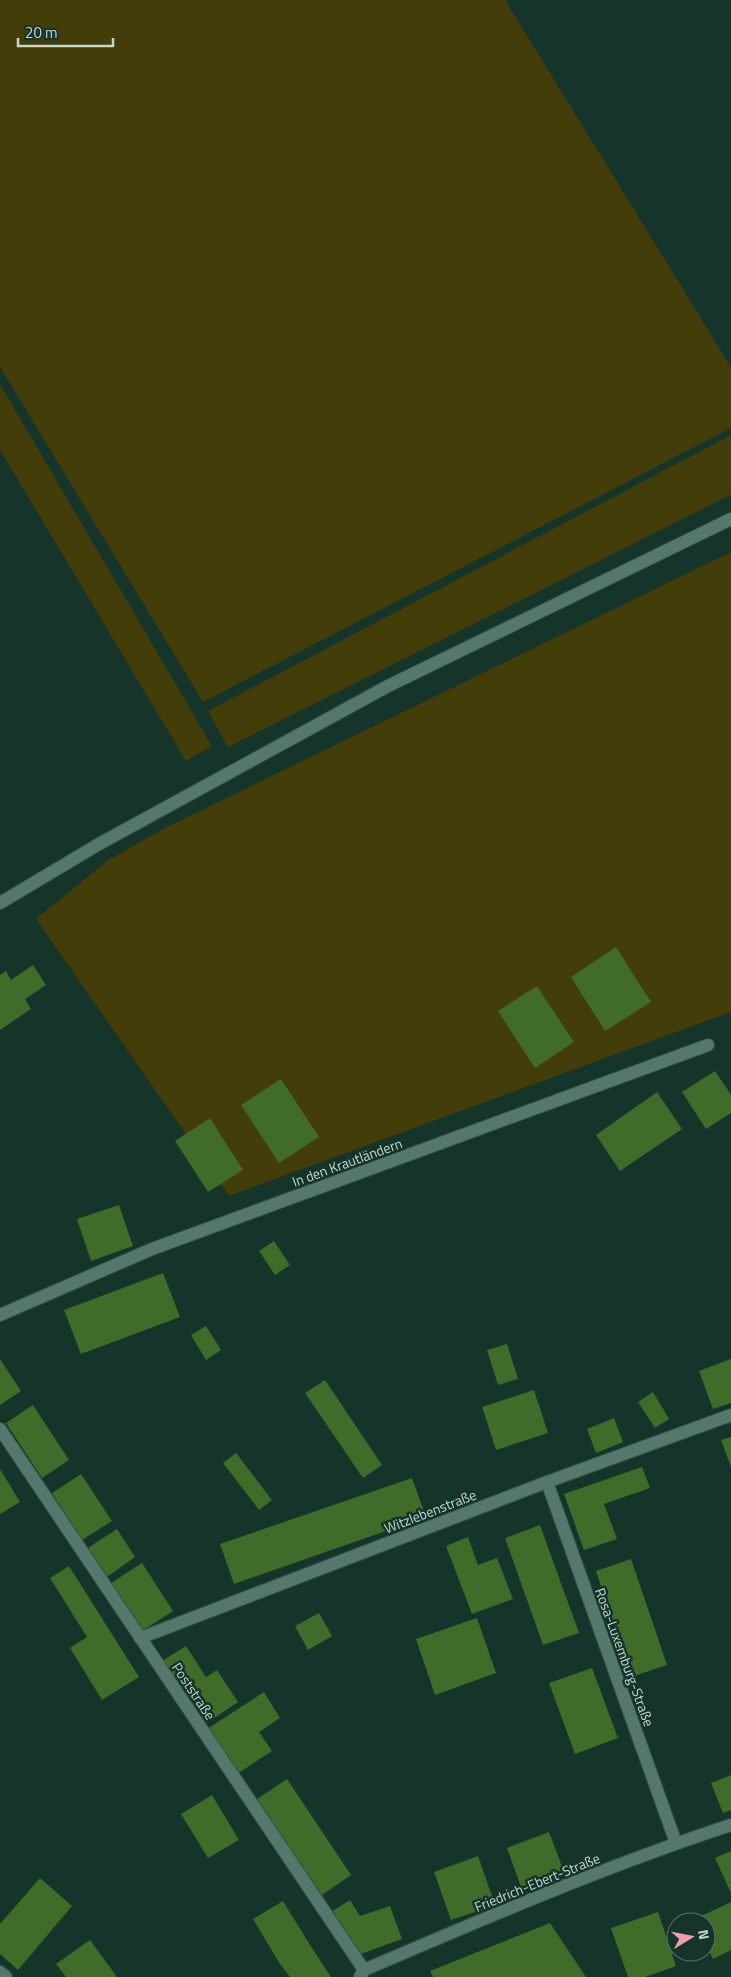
<svg xmlns="http://www.w3.org/2000/svg" width="731" height="1977" font-family="'Titillium Web',sans-serif">
<style>
.green{fill:#423d09}
.building{fill:#406b29}
.lines{fill:none;stroke-linecap:round;stroke-linejoin:round}
.street-casing{stroke:#375047;stroke-width:14}
.secondary-casing{stroke:#375047;stroke-width:14}
.street{stroke:#56776b;stroke-width:12}
.secondary{stroke:#56776b;stroke-width:12}
.labels{text-anchor:middle;dominant-baseline:central;stroke-width:5;stroke-linejoin:round;paint-order:stroke}
.street-label{font-size:14px;fill:#c5d6cf;stroke:#15342a}
</style>
<rect width="100%" height="100%" fill="#15342a"/>
<!-- green -->
<g class="green">
<path d="M 0,0 L 505,0 L 731,367 L 731,428 L 203,702 L 0,367 Z"/>
<path d="M 0,384 L 212,746 L 186,761 L 0,450 Z"/>
<path d="M 731,435 L 731,495 L 228,747 L 208,711 Z"/>
<path d="M 731,552 L 731,1012 L 229,1196 L 36,919 L 107,861 L 163,829 Z"/>
</g>
<!-- building -->
<g class="building">
<path d="M 616,947 L 651,1002 L 605,1031 L 571,977 Z"/>
<path d="M 33,965 L 46,985 L 25,999 L 31,1009 L 0,1030 L 0,975 L 6,971 L 11,980 Z"/>
<path d="M 537,986 L 574,1042 L 535,1068 L 498,1011 Z"/>
<path d="M 715,1071 L 731,1095 L 731,1113 L 706,1129 L 682,1092 Z"/>
<path d="M 281,1079 L 319,1137 L 279,1163 L 241,1105 Z"/>
<path d="M 657,1092 L 682,1129 L 620,1171 L 596,1135 Z"/>
<path d="M 210,1118 L 243,1170 L 208,1192 L 175,1141 Z"/>
<path d="M 119,1205 L 133,1246 L 91,1261 L 77,1219 Z"/>
<path d="M 274,1241 L 290,1265 L 275,1275 L 259,1251 Z"/>
<path d="M 163,1273 L 180,1317 L 81,1354 L 64,1310 Z"/>
<path d="M 206,1326 L 221,1350 L 206,1360 L 191,1335 Z"/>
<path d="M 507,1344 L 518,1379 L 498,1385 L 487,1350 Z"/>
<path d="M 0,1359 L 21,1391 L 0,1405 Z"/>
<path d="M 731,1359 L 731,1403 L 713,1409 L 699,1371 Z"/>
<path d="M 325,1380 L 382,1465 L 363,1478 L 305,1393 Z"/>
<path d="M 534,1390 L 548,1433 L 496,1450 L 482,1407 Z"/>
<path d="M 653,1392 L 669,1419 L 655,1428 L 638,1402 Z"/>
<path d="M 33,1405 L 69,1460 L 42,1478 L 6,1423 Z"/>
<path d="M 614,1418 L 623,1442 L 596,1453 L 587,1429 Z"/>
<path d="M 731,1437 L 731,1467 L 721,1440 Z"/>
<path d="M 236,1453 L 272,1500 L 259,1510 L 223,1463 Z"/>
<path d="M 642,1467 L 650,1488 L 604,1504 L 617,1539 L 584,1550 L 564,1494 Z"/>
<path d="M 0,1469 L 20,1502 L 0,1514 Z"/>
<path d="M 81,1474 L 112,1521 L 82,1540 L 52,1493 Z"/>
<path d="M 412,1478 L 426,1517 L 234,1584 L 220,1544 Z"/>
<path d="M 540,1525 L 579,1633 L 543,1645 L 505,1538 Z"/>
<path d="M 117,1529 L 135,1557 L 107,1577 L 88,1548 Z"/>
<path d="M 468,1537 L 478,1565 L 497,1558 L 513,1599 L 472,1614 L 446,1546 Z"/>
<path d="M 631,1559 L 667,1665 L 631,1677 L 596,1571 Z"/>
<path d="M 142,1563 L 173,1611 L 142,1631 L 111,1583 Z"/>
<path d="M 69,1566 L 139,1677 L 102,1700 L 70,1648 L 87,1637 L 50,1578 Z"/>
<path d="M 319,1613 L 332,1636 L 308,1650 L 295,1626 Z"/>
<path d="M 477,1618 L 496,1673 L 435,1695 L 416,1639 Z"/>
<path d="M 186,1646 L 206,1677 L 217,1670 L 238,1702 L 204,1725 L 162,1661 Z"/>
<path d="M 592,1668 L 618,1738 L 575,1754 L 549,1683 Z"/>
<path d="M 264,1692 L 280,1718 L 259,1732 L 272,1751 L 237,1774 L 207,1729 Z"/>
<path d="M 731,1775 L 731,1810 L 723,1813 L 711,1783 Z"/>
<path d="M 287,1779 L 351,1875 L 319,1897 L 254,1801 Z"/>
<path d="M 212,1795 L 239,1840 L 208,1858 L 181,1814 Z"/>
<path d="M 549,1832 L 565,1874 L 522,1890 L 507,1848 Z"/>
<path d="M 731,1851 L 731,1893 L 715,1858 Z"/>
<path d="M 478,1856 L 495,1905 L 451,1920 L 434,1872 Z"/>
<path d="M 40,1878 L 72,1906 L 18,1970 L 0,1954 L 0,1924 Z"/>
<path d="M 350,1900 L 360,1916 L 390,1906 L 402,1939 L 358,1955 L 331,1912 Z"/>
<path d="M 283,1901 L 310,1945 L 331,1977 L 290,1977 L 280,1964 L 253,1919 Z"/>
<path d="M 731,1902 L 731,1950 L 713,1959 L 706,1944 L 706,1922 L 696,1922 L 695,1919 Z"/>
<path d="M 658,1912 L 676,1966 L 645,1977 L 628,1977 L 611,1928 Z"/>
<path d="M 550,1923 L 586,1977 L 433,1977 L 430,1971 Z"/>
<path d="M 90,1940 L 117,1977 L 66,1977 L 56,1964 Z"/>
</g>
<g class="lines">
<defs>
<g id="street">
<path d="M 0,1315 L 152,1249 L 708,1045"/>
<path d="M 0,1429 L 364,1970"/>
<path d="M 547,1482 L 676,1843"/>
<path d="M 140,1638 L 547,1482 L 731,1415"/>
<path d="M 360,1977 L 364,1970 C 485,1918 606,1866 731,1825"/>
</g>
<g id="secondary">
<path d="M 0,903 L 99,844 L 388,686 L 731,519"/>
<path d="M 0,1972 L 6,1977"/>
</g>
</defs>
<!-- street casing -->
<use href="#street" class="street-casing"/>
<!-- secondary casing -->
<use href="#secondary" class="secondary-casing"/>
<!-- street -->
<use href="#street" class="street"/>
<!-- secondary -->
<use href="#secondary" class="secondary"/>
</g>
<g class="labels">
<!-- street labels -->
<g class="street-label">
<text transform="translate(347 1162) rotate(-20)">In den Krautländern</text>
<text transform="translate(430 1511) rotate(-21)">Witzlebenstraße</text>
<text transform="translate(625 1657) rotate(70)">Rosa-Luxemburg-Straße</text>
<text transform="translate(194 1691) rotate(56)">Poststraße</text>
<text transform="translate(537 1882) rotate(-22)">Friedrich-Ebert-Straße</text>
</g>
</g>
<!-- north arrow -->
<g transform="translate(691 1937) rotate(80)"><circle r="24" fill="#15342a" stroke="#5b756c"/>
<path d="M0-4L9 19L0 12L-9 19Z" fill="#f29ab0"/>
<text y="-8" font-size="14" font-weight="bold" text-anchor="middle" fill="#c5d6cf">N</text>
</g>
<!-- scale -->
<path d="M18 38v8h95v-8" fill="none" stroke="#c5d6cf" stroke-width="2.5"/>
<text x="25" y="38" font-size="15" fill="#c5d6cf" stroke="#15342a" stroke-width="4" paint-order="stroke">20 m</text>
</svg>
